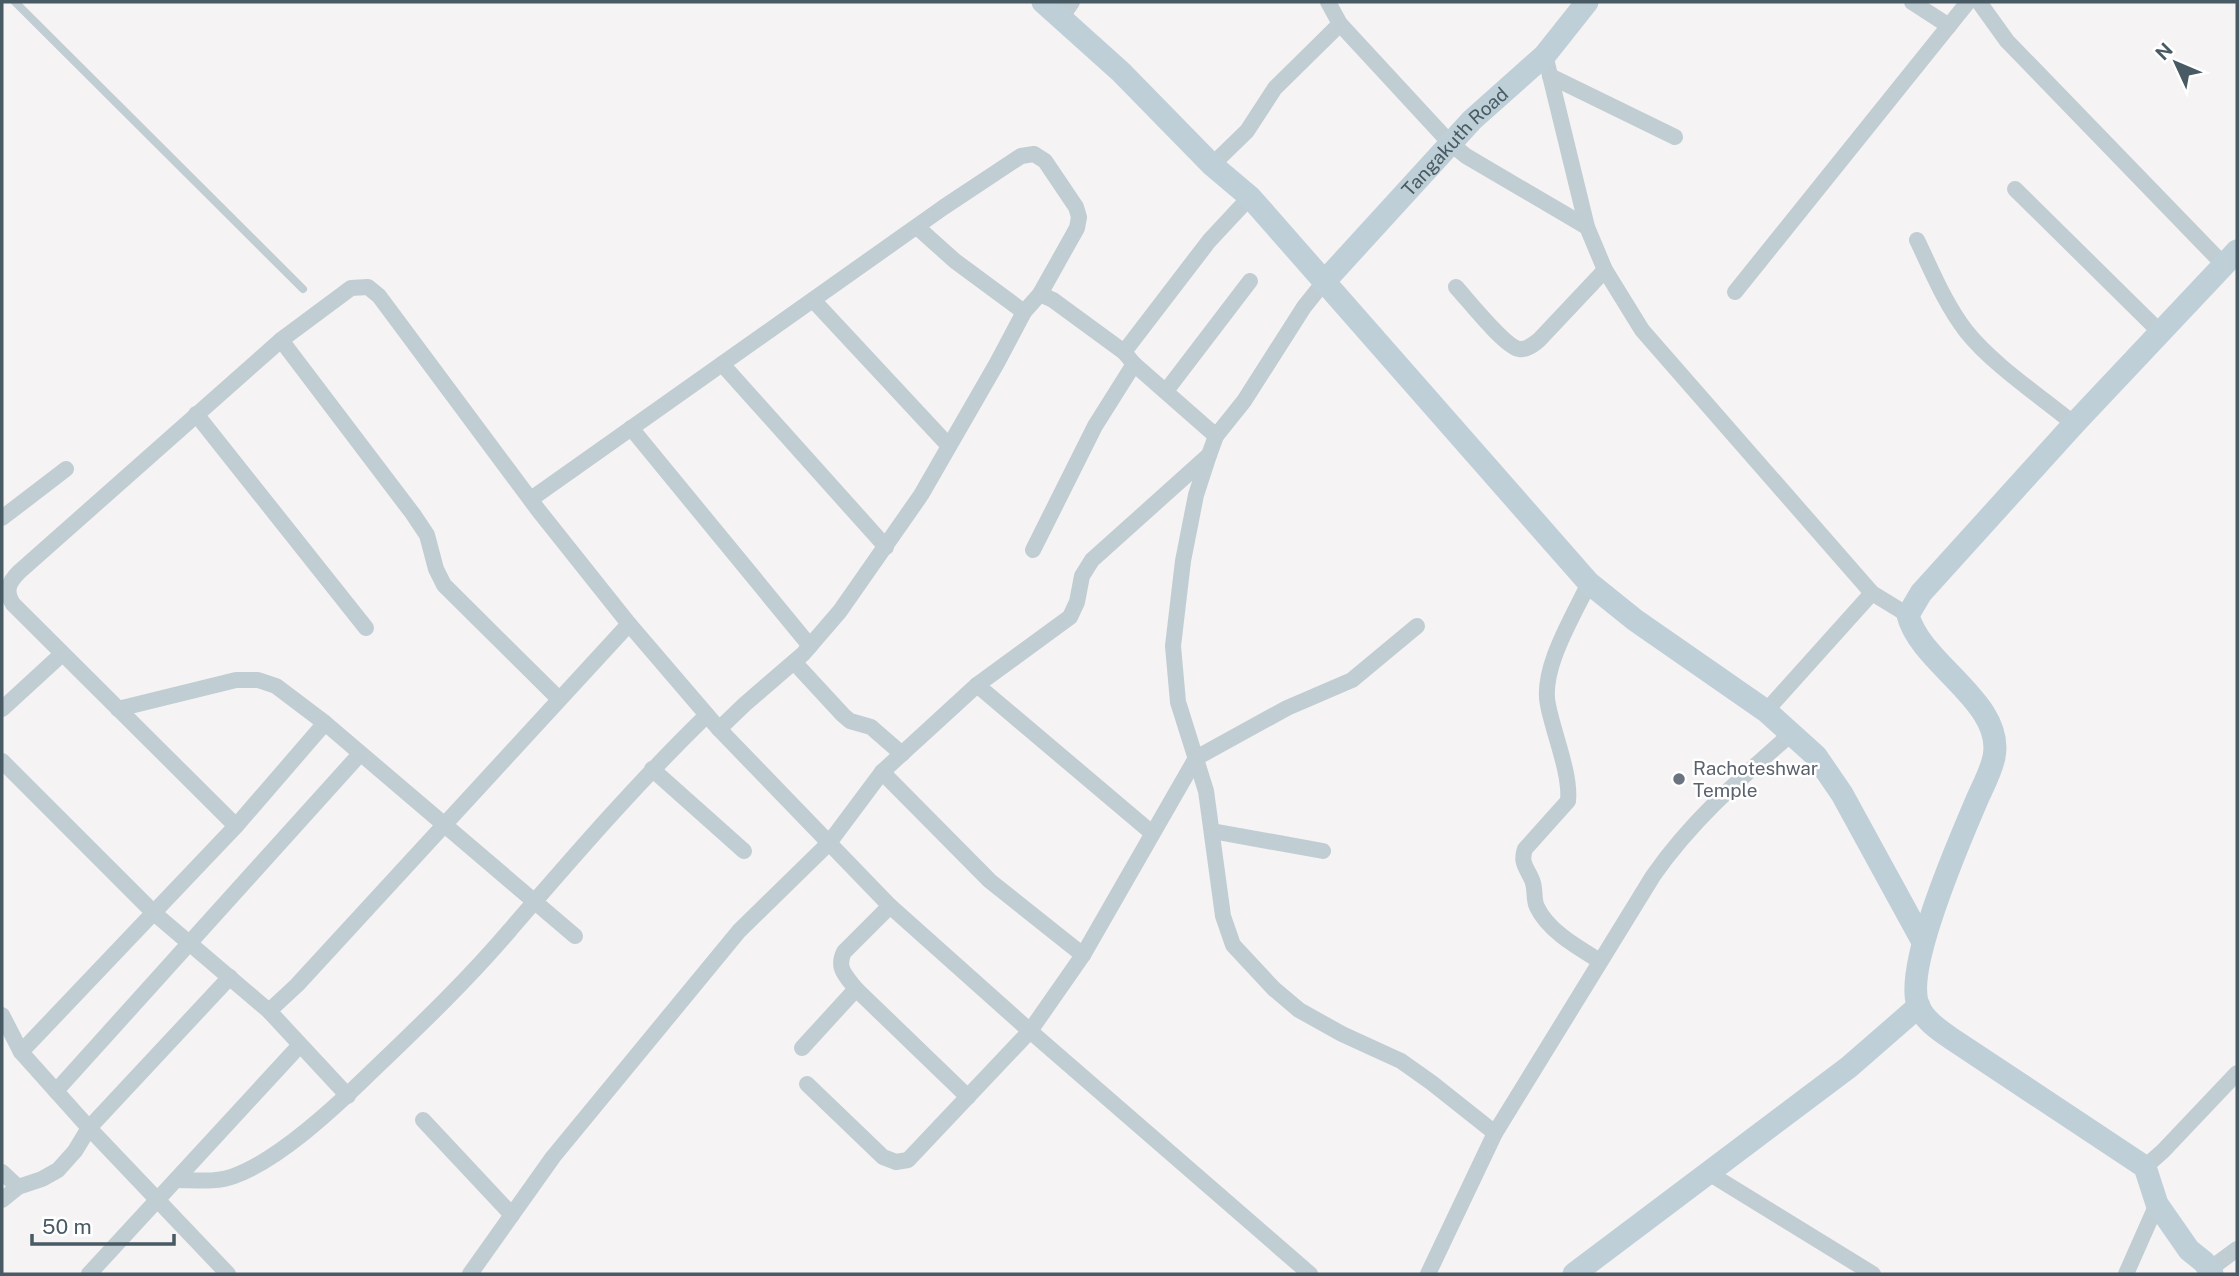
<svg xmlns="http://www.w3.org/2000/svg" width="2239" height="1276" font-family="'Public Sans',sans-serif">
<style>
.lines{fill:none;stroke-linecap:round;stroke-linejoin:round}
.lane{stroke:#c0cdd3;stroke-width:8}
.street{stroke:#c0cdd3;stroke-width:16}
.secondary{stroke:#bfcfd7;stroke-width:23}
.worship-dot{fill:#6b7280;stroke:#fff;stroke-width:2.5}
.labels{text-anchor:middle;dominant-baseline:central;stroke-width:5;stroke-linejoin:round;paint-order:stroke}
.street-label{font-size:19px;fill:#485a63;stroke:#fff}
.worship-label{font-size:19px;fill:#5b616d;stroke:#fff;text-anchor:start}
</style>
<rect width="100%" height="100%" fill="#f5f3f3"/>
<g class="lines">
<!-- lane -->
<path class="lane" d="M 15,2 L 303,289"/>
<!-- street -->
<g class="street">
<path d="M 1328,2 L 1340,24 L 1450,143 L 1466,156 L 1587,227"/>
<path d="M 1912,2 L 1949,26"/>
<path d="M 1979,2 L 2007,41 L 2223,264"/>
<path d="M 1061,18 L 1072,2"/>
<path d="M 1545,55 L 1587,227 L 1605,270 L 1642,330 L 1872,593 L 1908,615"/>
<path d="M 1550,76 L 1675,137"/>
<path d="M 1212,165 L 1247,131 L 1275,88 L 1340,24"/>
<path d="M 2015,189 L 2160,332"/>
<path d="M 917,227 L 955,261 L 1024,312"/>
<path d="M 1917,240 C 1932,271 1945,304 1966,331 C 1993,365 2040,396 2074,424"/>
<path d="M 1324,282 L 1304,307 L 1244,401 L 1216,436 L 1209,455 L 1196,495 L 1183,561 L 1173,646 L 1178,702 L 1206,791 L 1223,916 L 1233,945 L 1274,989 L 1299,1010 L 1342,1034 L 1401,1061 L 1432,1083 L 1495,1133"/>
<path d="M 1456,287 C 1468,300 1504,346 1519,349 C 1527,350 1533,345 1539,340 L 1605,270"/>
<path d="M 1735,292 L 1968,2"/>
<path d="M 1040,294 L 1053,300 L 1124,352 L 1134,364 L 1216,436"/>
<path d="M 813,300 L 949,446"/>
<path d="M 281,340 L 413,514 L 427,535 L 436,569 L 444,585 L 559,699"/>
<path d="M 1124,352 L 1209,241 L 1250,197"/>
<path d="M 722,364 L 886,547"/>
<path d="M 1166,391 L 1250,281"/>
<path d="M 196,414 L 366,628"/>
<path d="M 631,428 L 810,646"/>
<path d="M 531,499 L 944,207 L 1021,156 L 1034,154 L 1045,161 L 1076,207 L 1079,217 L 1077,228 L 1040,294 L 1024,312 L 997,363 L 921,495 L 840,611 L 803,654 L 745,704 L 719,729"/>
<path d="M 2,518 L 66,469"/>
<path d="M 1033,550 L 1095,426 L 1134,364"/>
<path d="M 1589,583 C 1574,615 1540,669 1548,705 C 1553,732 1571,774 1568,801 L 1525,849 C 1520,863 1527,868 1532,880 C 1536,889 1533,899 1537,907 C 1548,931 1579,948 1600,961"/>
<path d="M 794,662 L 843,715 L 850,721 L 871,727 L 902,754"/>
<path d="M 977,685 L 1152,833"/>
<path d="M 2,709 L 62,654"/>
<path d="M 118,709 L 236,680 L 258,680 L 276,686 L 325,723 L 575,936"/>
<path d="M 1766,711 L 1872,593"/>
<path d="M 2,761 L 154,913 L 269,1011 L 348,1096"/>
<path d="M 652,769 L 744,851"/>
<path d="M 882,772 L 990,881 L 1083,955"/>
<path d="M 236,826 L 13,604 C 5,591 8,583 19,572 L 281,340 L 351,288 L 368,287 L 379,296 L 539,511 L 629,624 L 719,729 L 890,906 L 1030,1031 L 1083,955 L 1196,758 L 1287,708 L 1352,680 L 1417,626"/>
<path d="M 1212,831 L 1323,851"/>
<path d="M 856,989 L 968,1097"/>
<path d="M 269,1011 L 297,985 L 629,624"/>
<path d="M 2,1015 L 21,1052 L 89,1128 L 228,1274"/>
<path d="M 802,1048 L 856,989 C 846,976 836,968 844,952 L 890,906"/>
<path d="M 21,1052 L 236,826 L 325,723"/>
<path d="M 807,1084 L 883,1157 L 896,1162 L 908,1160 L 1030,1031 L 1310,1274"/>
<path d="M 56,1091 L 360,754"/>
<path d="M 423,1120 L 512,1215"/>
<path d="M 2145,1167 L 2163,1151 L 2237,1073"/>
<path d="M 2,1172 L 18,1187"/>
<path d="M 1707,1172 L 1873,1274"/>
<path d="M 176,1180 C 195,1180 216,1183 234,1176 C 278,1160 331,1111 365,1078 C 415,1030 465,983 510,930 C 574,856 637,783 707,715"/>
<path d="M 2,1200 L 18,1187 L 42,1179 L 58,1170 L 75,1151 L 89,1128 L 230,977"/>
<path d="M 2210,1269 L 2237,1249"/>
<path d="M 89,1274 L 300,1045"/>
<path d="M 470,1274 L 553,1157 L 739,931 L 829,843 L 882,772 L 977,685 L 1070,617 L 1077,602 L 1082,576 L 1092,560 L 1209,455"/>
<path d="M 1428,1274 L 1495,1133 L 1653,876 C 1692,820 1741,778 1792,733"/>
<path d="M 2126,1274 L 2157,1204"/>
</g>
<!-- secondary -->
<g class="secondary">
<path d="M 1043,2 L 1121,72 L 1212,165 L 1250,197 L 1589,583 L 1635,620 L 1766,711 L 1816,756 L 1842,794 L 1923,942"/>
<path id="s1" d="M 1324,282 L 1472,120 L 1545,55 L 1587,2"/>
<path d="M 1574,1274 L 1849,1067 L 1919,1006"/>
<path d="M 2212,1274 L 2204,1262 L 2189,1250 L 2157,1204 L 2145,1167 L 1952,1039 C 1939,1030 1924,1020 1918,1005 C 1904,967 1959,842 1976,802 C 1982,788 1991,772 1994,757 C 2005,702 1920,664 1908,615 L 1921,593 L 2074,424 L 2237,251"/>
</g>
</g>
<!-- markers -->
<circle class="worship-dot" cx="1679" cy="779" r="7"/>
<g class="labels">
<!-- street labels -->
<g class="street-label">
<text stroke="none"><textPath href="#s1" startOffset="192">Tangakuth Road</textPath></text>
</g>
<!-- worship labels -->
<g class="worship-label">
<text x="1693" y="768">Rachoteshwar<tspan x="1693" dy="22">Temple</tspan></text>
</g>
</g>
<!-- border -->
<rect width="2239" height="1276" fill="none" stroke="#485a63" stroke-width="7"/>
<!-- north arrow -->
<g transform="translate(2176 63) rotate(314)" stroke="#ffffff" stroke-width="5" paint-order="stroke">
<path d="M0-5L12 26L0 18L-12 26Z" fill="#485a63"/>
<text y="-10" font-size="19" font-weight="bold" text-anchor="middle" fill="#485a63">N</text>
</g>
<!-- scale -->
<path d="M32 1234v10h142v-10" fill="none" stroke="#485a63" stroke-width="3.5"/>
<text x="42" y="1234" font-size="21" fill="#485a63" stroke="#ffffff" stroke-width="5" paint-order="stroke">50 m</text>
</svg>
